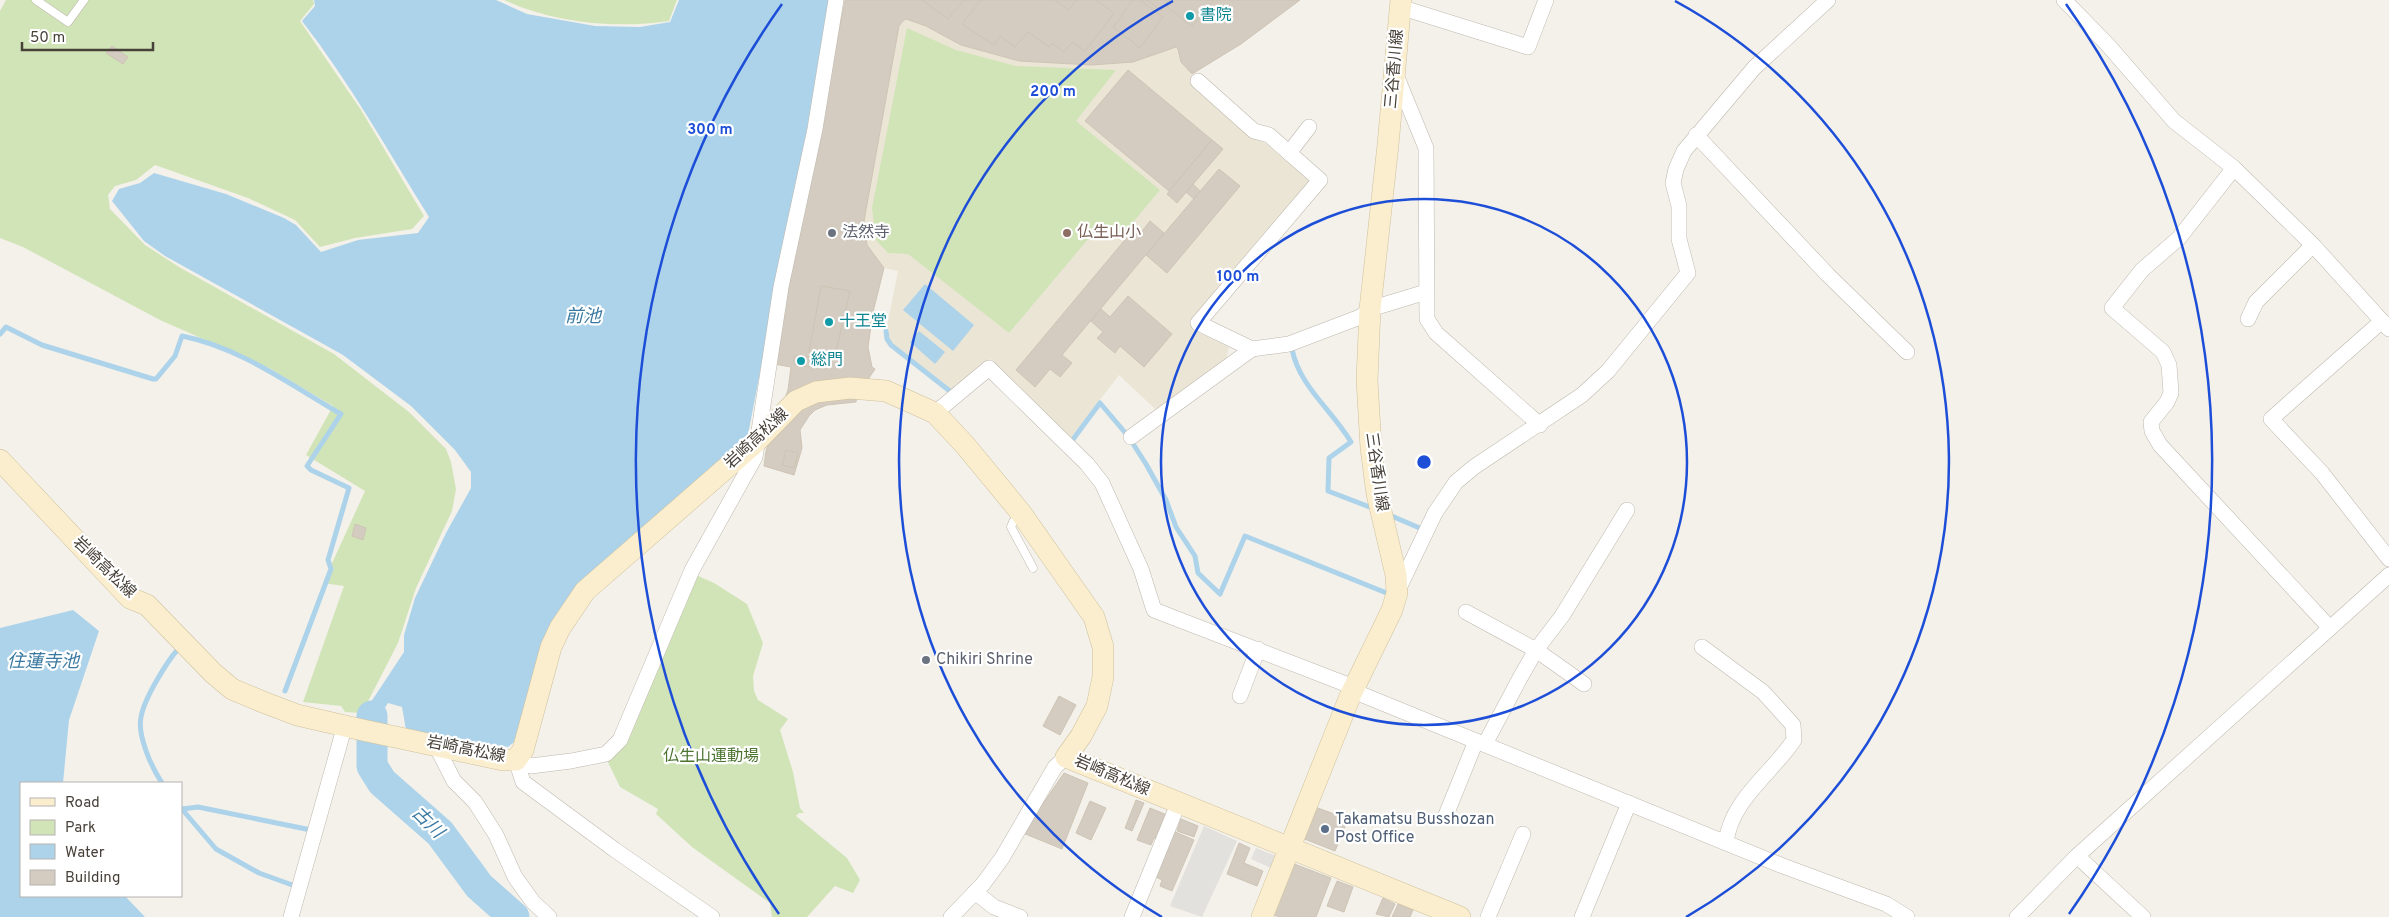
<svg xmlns="http://www.w3.org/2000/svg" width="2389" height="917" font-family="Overpass,'Noto Sans JP',sans-serif">
<style>
.education{fill:#ebe5d6}
.green{fill:#d1e4b7}
.parking{fill:#e3e1de}
.water{fill:#add3ea}
.lines{fill:none;stroke-linecap:round;stroke-linejoin:round}
.stream{stroke:#add3ea;stroke-width:5}
.river{stroke:#add3ea;stroke-width:31}
.building{fill:#d4ccc1;stroke:#cec4b5}
.lane-casing{stroke:#beb8ae;stroke-width:9}
.street-casing{stroke:#beb8ae;stroke-width:16}
.secondary-casing{stroke:#cfc19e;stroke-width:22}
.lane{stroke:#fff;stroke-width:8}
.street{stroke:#fff;stroke-width:15}
.secondary{stroke:#faeece;stroke-width:21}
.ring{fill:none;stroke:#1d4ed8;stroke-width:2.5}
.culture-dot{fill:#0f9aa8;stroke:#fff;stroke-width:2}
.worship-dot{fill:#6b7280;stroke:#fff;stroke-width:2}
.education-dot{fill:#8d6e63;stroke:#fff;stroke-width:2}
.service-dot{fill:#5c6f8a;stroke:#fff;stroke-width:2}
.labels{text-anchor:middle;dominant-baseline:central;stroke-width:4.5;stroke-linejoin:round;paint-order:stroke}
.culture-label{font-size:16px;fill:#0d838f;stroke:#fff;text-anchor:start}
.street-label{font-size:16px;fill:#474139;stroke:#fff}
.worship-label{font-size:16px;fill:#5b616d;stroke:#fff;text-anchor:start}
.education-label{font-size:16px;fill:#785e54;stroke:#fff;text-anchor:start}
.park-label{font-size:16px;fill:#4c7431;stroke:#fff}
.service-label{font-size:16px;fill:#4e5e75;stroke:#fff;text-anchor:start}
.water-label{font-size:18px;font-style:italic;fill:#3a79a1;stroke:#fff}
.centre{fill:#1d4ed8;stroke:#fff;stroke-width:2.5}
.ring-label{font-size:15px;text-anchor:middle;font-weight:bold;fill:#1d4ed8;stroke:#fff;stroke-width:4.5;stroke-linejoin:round;paint-order:stroke}
</style>
<rect width="100%" height="100%" fill="#f4f1ea"/>
<!-- education -->
<path class="education" d="M 906,19 L 926,26 L 961,45 L 1019,61 L 1091,65 L 1176,47 L 1178,49 L 1181,62 L 1194,77 L 1190,82 L 1257,140 L 1267,144 L 1312,183 L 1198,316 L 1193,330 L 1229,347 L 1226,360 L 1156,410 L 1119,375 L 1070,439 L 991,359 L 951,390 L 891,344 L 886,331 L 898,271 L 884,268 L 875,258 L 867,245 L 864,221 L 899,26 Z"/>
<!-- green -->
<g class="green">
<path d="M 6,0 L 313,0 L 314,4 L 300,21 L 361,110 L 424,216 L 412,229 L 355,238 L 320,247 L 295,220 L 248,198 L 155,165 L 136,180 L 115,186 L 108,195 L 110,209 L 145,245 L 179,267 L 334,354 L 409,412 L 446,449 L 451,462 L 456,489 L 452,511 L 416,588 L 398,643 L 362,713 L 345,712 L 341,706 L 303,702 L 344,586 L 323,583 L 365,491 L 306,455 L 333,406 L 269,368 L 160,320 L 23,247 L 0,238 L 0,11 Z"/>
<path d="M 504,0 L 677,0 L 669,21 C 614,29 554,23 504,0 Z"/>
<path d="M 907,28 L 956,50 L 1016,66 L 1116,70 L 1076,121 L 1160,190 L 1119,239 L 1100,225 L 1009,333 L 908,254 L 888,253 L 876,240 L 872,208 Z"/>
<path d="M 696,575 L 714,583 L 747,604 L 763,643 L 753,676 L 754,691 L 758,700 L 788,719 L 780,730 L 793,772 L 800,808 L 804,813 L 799,813 L 796,816 L 847,858 L 860,880 L 853,893 L 835,886 L 807,917 L 772,917 L 770,903 L 692,847 L 656,814 L 658,809 L 620,787 L 606,758 C 616,751 632,742 631,728 Z"/>
</g>
<!-- parking -->
<g class="parking">
<path d="M 1204,826 L 1237,841 L 1202,917 L 1170,906 Z"/>
<path d="M 1256,848 L 1276,856 L 1271,868 L 1251,859 Z"/>
</g>
<!-- water -->
<g class="water">
<path d="M 314,0 L 496,0 L 527,14 L 595,26 L 640,27 L 670,22 L 679,0 L 832,0 L 746,445 L 578,589 L 519,738 L 508,747 L 406,730 L 402,707 L 388,703 L 379,717 L 363,714 L 404,652 L 404,635 L 415,598 L 446,533 L 471,488 L 471,472 L 455,450 L 411,406 L 343,355 L 165,256 L 144,241 L 112,201 L 119,189 L 140,183 L 154,173 L 226,194 L 284,218 L 296,225 L 321,252 L 358,240 L 418,233 L 429,217 C 388,151 350,83 302,21 L 315,6 Z"/>
<path d="M 925,284 L 974,325 L 953,351 L 903,310 Z"/>
<path d="M 919,331 L 945,352 L 935,364 L 910,342 Z"/>
<path d="M 73,610 L 99,631 L 69,720 L 63,783 L 21,783 L 21,896 L 125,896 L 145,917 L 0,917 L 0,628 Z"/>
</g>
<g class="lines">
<!-- stream -->
<g class="stream">
<path d="M 886,331 L 887,339 L 891,345 L 951,392 L 955,389"/>
<path d="M 0,334 L 6,327 L 42,345 L 153,379 L 156,379 L 175,356 L 182,336 C 239,347 291,385 341,414 L 307,466 L 311,470 L 349,488 L 328,560 L 331,569 L 285,691"/>
<path d="M 1292,349 C 1299,386 1332,410 1351,442 L 1329,458 L 1328,491 L 1375,509"/>
<path d="M 1070,441 L 1071,442 L 1100,403 L 1128,436 L 1146,464 L 1166,500 L 1176,527 L 1195,556 L 1198,573 L 1220,594 L 1245,536 L 1389,594 L 1391,591"/>
<path d="M 1387,514 L 1422,529 L 1421,532"/>
<path d="M 162,783 C 152,768 137,736 141,717 C 144,699 166,663 178,649"/>
<path d="M 181,808 L 216,849 L 259,873 L 295,886"/>
<path d="M 182,809 L 198,807 L 311,830"/>
</g>
<!-- river -->
<path class="river" d="M 372,716 L 372,766 L 382,782 L 440,833 L 479,886 L 514,917"/>
</g>
<!-- building -->
<g class="building">
<path d="M 845,0 L 1300,0 L 1241,44 L 1192,74 L 1181,62 L 1178,49 L 1176,47 L 1133,62 L 1091,65 L 1019,61 L 961,45 L 926,26 L 906,19 L 903,21 L 899,26 L 864,221 L 867,245 L 884,268 L 873,312 L 868,347 L 872,367 L 875,369 L 857,396 L 856,402 L 827,405 L 815,410 L 809,416 L 800,430 L 802,448 L 794,475 L 764,466 L 766,451 L 788,390 L 791,367 L 774,364 Z"/>
<path d="M 922,0 L 964,0 L 948,19 Z"/>
<path d="M 981,0 L 1055,0 L 1069,10 L 1076,0 L 1096,0 L 1114,13 L 1085,51 L 1072,42 L 1064,52 L 1052,43 L 1049,47 L 1028,32 L 1015,47 L 1000,36 L 994,45 L 962,24 Z"/>
<path d="M 1133,0 L 1140,0 L 1163,17 L 1140,48 L 1113,27 Z"/>
<path d="M 1147,0 L 1169,0 L 1161,11 Z"/>
<path d="M 1173,0 L 1214,0 L 1192,26 L 1167,7 Z"/>
<path d="M 112,46 L 128,57 L 123,64 L 106,53 Z"/>
<path d="M 1128,70 L 1212,140 L 1169,191 L 1085,121 Z"/>
<path d="M 1212,140 L 1223,149 L 1177,203 L 1167,194 Z"/>
<path d="M 1219,169 L 1240,186 L 1167,273 L 1146,255 Z"/>
<path d="M 1193,184 L 1200,191 L 1194,199 L 1186,192 Z"/>
<path d="M 1150,221 L 1164,233 L 1062,355 L 1072,363 L 1060,377 L 1050,369 L 1035,387 L 1016,370 L 1134,229 L 1140,234 Z"/>
<path d="M 821,286 L 850,291 L 835,356 L 809,353 Z"/>
<path d="M 1128,296 L 1172,334 L 1144,367 L 1120,346 L 1115,353 L 1097,338 L 1103,332 L 1091,321 L 1101,309 L 1110,317 Z"/>
<path d="M 794,356 L 809,357 L 809,367 L 793,364 Z"/>
<path d="M 786,450 L 798,453 L 794,468 L 782,465 Z"/>
<path d="M 355,524 L 366,528 L 363,540 L 352,536 Z"/>
<path d="M 1059,696 L 1076,705 L 1060,735 L 1043,726 Z"/>
<path d="M 1064,773 L 1088,783 L 1062,849 L 1023,833 Z"/>
<path d="M 1136,800 L 1144,803 L 1132,831 L 1125,828 Z"/>
<path d="M 1090,801 L 1106,808 L 1091,840 L 1076,833 Z"/>
<path d="M 1315,807 L 1348,819 L 1335,851 L 1302,838 Z"/>
<path d="M 1150,808 L 1167,815 L 1157,839 L 1154,838 L 1151,845 L 1137,840 Z"/>
<path d="M 1181,819 L 1198,826 L 1194,837 L 1177,831 Z"/>
<path d="M 1173,831 L 1194,840 L 1172,891 L 1160,886 L 1162,880 L 1154,876 Z"/>
<path d="M 1239,843 L 1250,848 L 1244,863 L 1263,871 L 1257,886 L 1227,874 Z"/>
<path d="M 1289,862 L 1331,878 L 1316,917 L 1279,917 L 1269,913 Z"/>
<path d="M 1337,881 L 1353,887 L 1344,912 L 1327,906 Z"/>
<path d="M 1383,898 L 1395,904 L 1389,917 L 1376,914 Z"/>
<path d="M 1398,904 L 1413,910 L 1410,917 L 1392,917 Z"/>
</g>
<g class="lines">
<defs>
<g id="lane">
<path d="M 36,0 L 68,22 L 84,0"/>
<path d="M 1020,515 L 1013,522 L 1011,527 L 1033,568"/>
</g>
<g id="street">
<path d="M 2064,0 L 2107,44 L 2174,121 L 2234,168 L 2313,245 L 2389,329"/>
<path d="M 1400,7 L 1528,47 L 1546,0"/>
<path d="M 1396,75 L 1426,148 L 1427,319 L 1436,333 L 1540,425"/>
<path d="M 1198,81 L 1254,131 L 1269,135 L 1320,180 L 1198,323 L 1252,349 L 1289,344 L 1360,317 L 1370,309 L 1426,292"/>
<path d="M 1696,135 L 1828,275 L 1907,352"/>
<path d="M 1289,153 L 1309,127"/>
<path d="M 2234,168 L 2179,238 L 2142,270 L 2112,308 L 2163,352 L 2169,365 L 2171,393 L 2167,402 L 2151,422 L 2152,431 L 2160,445 L 2330,628"/>
<path d="M 2248,319 L 2256,302 L 2313,245"/>
<path d="M 2382,321 L 2271,419 L 2322,473 L 2389,559"/>
<path d="M 935,413 L 989,368 L 1087,464 L 1102,483 L 1141,569 L 1154,610 L 1351,686 L 1358,693 L 1783,866 L 1886,904 L 1907,917"/>
<path d="M 1131,437 L 1252,349"/>
<path d="M 1398,590 L 1435,513 L 1456,482 L 1474,467 L 1582,395 L 1608,371 L 1688,273 L 1679,239 L 1679,206 L 1673,183 L 1676,169 L 1684,151 L 1754,68 L 1828,0"/>
<path d="M 1466,612 L 1536,650 L 1584,684"/>
<path d="M 1702,647 L 1763,692 L 1793,725 L 1794,740 C 1772,773 1730,801 1726,843"/>
<path d="M 1240,696 L 1258,649"/>
<path d="M 435,744 L 454,781 L 475,802 L 496,835 L 515,877 L 533,902 L 549,917"/>
<path d="M 1485,744 L 1520,678 L 1536,650 L 1562,616 L 1627,510"/>
<path d="M 1446,815 L 1476,741"/>
<path d="M 2077,856 L 2143,917"/>
<path d="M 975,892 L 994,907 L 1020,917"/>
<path d="M 291,917 L 345,725"/>
<path d="M 712,917 L 615,850 L 523,782 L 516,760 L 531,766 L 571,761 L 606,754 L 620,740 L 692,570 L 755,457 L 781,287 L 815,129 L 836,0"/>
<path d="M 951,917 L 983,884 L 1002,858 L 1055,767 L 1066,757"/>
<path d="M 1132,917 L 1178,804"/>
<path d="M 1488,917 L 1523,834"/>
<path d="M 1582,917 L 1629,803"/>
<path d="M 2017,917 L 2077,856 L 2389,575"/>
</g>
<g id="secondary">
<path d="M 0,460 L 130,598 L 147,605 L 213,673 L 232,689 L 263,702 L 297,715 L 358,729 L 503,760 L 516,760 L 523,750 L 551,647 L 560,628 L 585,591 L 756,442 L 796,401 L 816,392 L 850,388 L 886,391 L 935,413 L 965,445 L 1021,513 L 1094,617 L 1103,647 L 1103,677 L 1097,706 L 1081,736 L 1066,757 L 1460,917"/>
<path d="M 1262,917 L 1351,694 L 1392,610 L 1397,593 L 1396,575 L 1377,494 L 1371,448 L 1367,380 L 1370,309 L 1388,145 L 1401,0"/>
</g>
</defs>
<!-- lane casing -->
<use href="#lane" class="lane-casing"/>
<!-- street casing -->
<use href="#street" class="street-casing"/>
<!-- secondary casing -->
<use href="#secondary" class="secondary-casing"/>
<!-- lane -->
<use href="#lane" class="lane"/>
<!-- street -->
<use href="#street" class="street"/>
<!-- secondary -->
<use href="#secondary" class="secondary"/>
</g>
<!-- distance rings -->
<g class="ring">
<circle cx="1424" cy="462" r="263"/>
<path d="M1162 917A525 525 0 0 1 1173 1M1675 1A525 525 0 0 1 1686 917"/>
<path d="M779 914A788 788 0 0 1 782 4M2066 4A788 788 0 0 1 2069 914"/>
</g>
<!-- markers -->
<g class="culture-dot">
<circle cx="1190" cy="16" r="5"/>
<circle cx="829" cy="322" r="5"/>
<circle cx="801" cy="361" r="5"/>
</g>
<g class="worship-dot">
<circle cx="832" cy="233" r="5"/>
<circle cx="926" cy="660" r="5"/>
</g>
<circle class="education-dot" cx="1067" cy="233" r="5"/>
<circle class="service-dot" cx="1325" cy="829" r="5"/>
<g class="labels">
<!-- culture labels -->
<g class="culture-label">
<text x="1200" y="16">書院</text>
<text x="839" y="322">十王堂</text>
<text x="811" y="361">総門</text>
</g>
<!-- street labels -->
<g class="street-label">
<text transform="translate(1395 69) rotate(-85)">三谷香川線</text>
<text transform="translate(757 439) rotate(-43)">岩崎高松線</text>
<text transform="translate(1376 472) rotate(82)">三谷香川線</text>
<text transform="translate(104 568) rotate(44)">岩崎高松線</text>
<text transform="translate(466 750) rotate(11)">岩崎高松線</text>
<text transform="translate(1112 776) rotate(23)">岩崎高松線</text>
</g>
<!-- worship labels -->
<g class="worship-label">
<text x="842" y="233">法然寺</text>
<text x="936" y="660">Chikiri Shrine</text>
</g>
<!-- education labels -->
<g class="education-label">
<text x="1077" y="233">仏生山小</text>
</g>
<!-- park labels -->
<g class="park-label">
<text x="711" y="757">仏生山運動場</text>
</g>
<!-- service labels -->
<g class="service-label">
<text x="1335" y="820">Takamatsu Busshozan<tspan x="1335" dy="18">Post Office</tspan></text>
</g>
<!-- water labels -->
<g class="water-label">
<text x="583" y="317">前池</text>
<text x="43" y="662">住蓮寺池</text>
<text transform="translate(427 823) rotate(44)">古川</text>
</g>
</g>
<circle cx="1424" cy="462" r="8" class="centre"/>
<g class="ring-label">
<text x="1053" y="96">200 m</text>
<text x="710" y="134">300 m</text>
<text x="1238" y="281">100 m</text>
</g>
<!-- legend -->
<rect x="20" y="782" width="162" height="115" fill="#ffffff" stroke="#b5b3b0"/>
<rect x="30" y="798" width="25" height="8" fill="#faeece" stroke="#b5b3b0"/>
<text x="65" y="807" font-size="15" fill="#474139">Road</text>
<rect x="30" y="820" width="25" height="15" fill="#d1e4b7" stroke="#b5b3b0"/>
<text x="65" y="832" font-size="15" fill="#474139">Park</text>
<rect x="30" y="844" width="25" height="15" fill="#add3ea" stroke="#b5b3b0"/>
<text x="65" y="857" font-size="15" fill="#474139">Water</text>
<rect x="30" y="870" width="25" height="15" fill="#d4ccc1" stroke="#b5b3b0"/>
<text x="65" y="882" font-size="15" fill="#474139">Building</text>
<!-- scale -->
<path d="M22 42v8h131v-8" fill="none" stroke="#474139" stroke-width="2.5"/>
<text x="30" y="42" font-size="15" fill="#474139" stroke="#ffffff" stroke-width="4" paint-order="stroke">50 m</text>
</svg>
